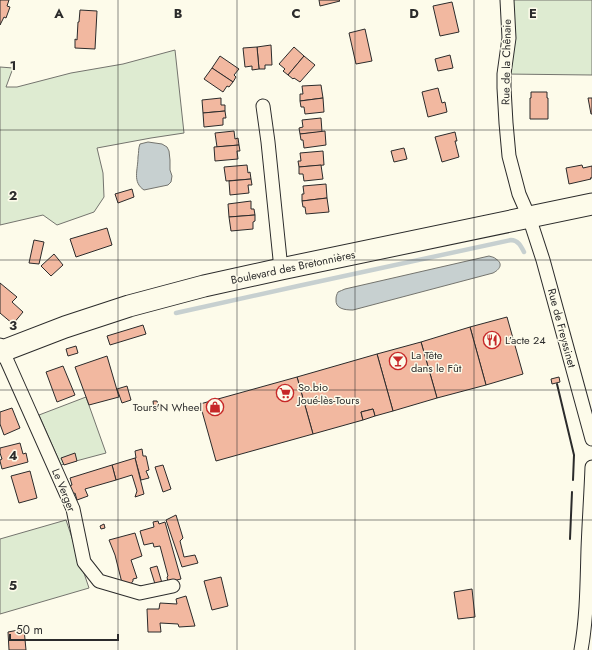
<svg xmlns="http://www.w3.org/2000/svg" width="592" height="650" font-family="Jost,sans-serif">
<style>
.green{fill:#deebd1;stroke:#74746e}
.water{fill:#c7d0d0;stroke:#74746e}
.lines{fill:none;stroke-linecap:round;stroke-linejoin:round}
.stream{stroke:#c7d0d0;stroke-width:4.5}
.building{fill:#f2b8a0;stroke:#2b2b2b}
.minor-casing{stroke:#2b2b2b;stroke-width:15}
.primary-casing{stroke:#2b2b2b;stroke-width:23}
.minor{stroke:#fdfbea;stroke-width:13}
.primary{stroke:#fdfbea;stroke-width:21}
.wall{stroke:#2b2b2b;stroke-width:2}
.grid{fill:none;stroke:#2b2b2b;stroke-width:1;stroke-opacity:0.55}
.labels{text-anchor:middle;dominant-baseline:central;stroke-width:3;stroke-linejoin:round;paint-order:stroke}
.street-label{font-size:11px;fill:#2b2b2b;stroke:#fdfbea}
.poi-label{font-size:11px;fill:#2b2b2b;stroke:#fdfbea;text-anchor:start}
.grid-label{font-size:13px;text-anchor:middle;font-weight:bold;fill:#2b2b2b;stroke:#fdfbea;stroke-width:3;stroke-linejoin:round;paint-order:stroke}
</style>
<rect width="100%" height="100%" fill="#fdfbea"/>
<!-- green -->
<g class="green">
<path d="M 507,0 L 592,0 L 592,75 L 504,74 Z"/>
<path d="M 175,50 L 184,133 L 151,138 L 97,148 L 103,173 L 104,197 L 94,212 L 57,225 L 43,215 L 0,225 L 0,67 L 13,68 L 6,87 L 17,87 L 71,73 L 123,64 Z"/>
<path d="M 86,397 L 106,453 L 61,465 L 39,415 Z"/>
<path d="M 66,520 L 89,588 L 0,614 L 0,539 Z"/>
</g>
<!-- water -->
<g class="water">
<path d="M 148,142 L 162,144 L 167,147 L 169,151 L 170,160 L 170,170 L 172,176 L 171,182 L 168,185 L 144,190 C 132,182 138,170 138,157 C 139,152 138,149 140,144 Z"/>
<path d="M 489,256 C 492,257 494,257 496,259 C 504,264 499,270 493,273 L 353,310 C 345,310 335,309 336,299 C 336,296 337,294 338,292 C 340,291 343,290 345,289 Z"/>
</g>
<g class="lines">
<!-- stream -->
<path class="stream" d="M 176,313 L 298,286 L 511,240 C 518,240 521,246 524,252"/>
</g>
<!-- building -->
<g class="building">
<path d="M 0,0 L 9,0 L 7,6 L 10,7 L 6,18 L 4,17 L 0,25 Z"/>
<path d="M 319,0 L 339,0 L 340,1 L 320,6 Z"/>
<path d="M 452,2 L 459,32 L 440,36 L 433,6 Z"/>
<path d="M 80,10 L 97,11 L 95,49 L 75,48 L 75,39 L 77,40 L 78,22 L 79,22 Z"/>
<path d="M 365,29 L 372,61 L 356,64 L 349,33 Z"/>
<path d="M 271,45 L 272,65 L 265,65 L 265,69 L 259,69 L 257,47 Z"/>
<path d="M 257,47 L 259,69 L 252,70 L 252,66 L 245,67 L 243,48 Z"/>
<path d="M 294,47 L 304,56 L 288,75 L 283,71 L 285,69 L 279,64 Z"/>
<path d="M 450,55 L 453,68 L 438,71 L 435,59 Z"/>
<path d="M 220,56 L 239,69 L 234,75 L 236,77 L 233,82 L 212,68 Z"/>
<path d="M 304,56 L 315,65 L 300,82 L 294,78 L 293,79 L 288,75 Z"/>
<path d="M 212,68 L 233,82 L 229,87 L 227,86 L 223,92 L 204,79 Z"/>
<path d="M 321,85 L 323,98 L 300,101 L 300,94 L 303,94 L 302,86 Z"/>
<path d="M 438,88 L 442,103 L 445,102 L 447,112 L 428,117 L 422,92 Z"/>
<path d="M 531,92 L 547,92 L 547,98 L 548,98 L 548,119 L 530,119 L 530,98 L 531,98 Z"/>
<path d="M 221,98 L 221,105 L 225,105 L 225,111 L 203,113 L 202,100 Z"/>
<path d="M 323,98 L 324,112 L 305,114 L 304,107 L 301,107 L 300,101 Z"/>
<path d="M 588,98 L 592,98 L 592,114 L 591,114 Z"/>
<path d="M 225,111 L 226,118 L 223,118 L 223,125 L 204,127 L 203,113 Z"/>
<path d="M 321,118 L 322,132 L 300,134 L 299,128 L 303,127 L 302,120 Z"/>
<path d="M 234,131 L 235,139 L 238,138 L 239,145 L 217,147 L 215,133 Z"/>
<path d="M 325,131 L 326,145 L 304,148 L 303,140 L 301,140 L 300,134 Z"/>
<path d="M 455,132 L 457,141 L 455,141 L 459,157 L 442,162 L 435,137 Z"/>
<path d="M 239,145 L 240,151 L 237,151 L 238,159 L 215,161 L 214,147 Z"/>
<path d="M 404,148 L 407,159 L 394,162 L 391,151 Z"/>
<path d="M 323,151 L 324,165 L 299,167 L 298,161 L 301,161 L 300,153 Z"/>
<path d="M 247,165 L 248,173 L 250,172 L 251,179 L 226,181 L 224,167 Z"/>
<path d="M 321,165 L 323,179 L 304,181 L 303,174 L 299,174 L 299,167 Z"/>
<path d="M 582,165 L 583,168 L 592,166 L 592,178 L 590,178 L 591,179 L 569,184 L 566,168 Z"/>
<path d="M 251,179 L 252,185 L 248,185 L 249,193 L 230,195 L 229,181 Z"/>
<path d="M 326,184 L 327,198 L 302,201 L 302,194 L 304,194 L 303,186 Z"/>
<path d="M 132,189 L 134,197 L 118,203 L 115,194 Z"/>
<path d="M 327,198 L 329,212 L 306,214 L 305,207 L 303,207 L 302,201 Z"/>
<path d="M 251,201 L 251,209 L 254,209 L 255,215 L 229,217 L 228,204 Z"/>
<path d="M 255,215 L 255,221 L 253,222 L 253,229 L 231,231 L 229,217 Z"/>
<path d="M 107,228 L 112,245 L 76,257 L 70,239 Z"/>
<path d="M 34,240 L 44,242 L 39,264 L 29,263 Z"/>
<path d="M 54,254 L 63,265 L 51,276 L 41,266 Z"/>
<path d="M 0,283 L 17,297 L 12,302 L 23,312 L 13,324 L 0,313 Z"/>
<path d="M 507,317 L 523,374 L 486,385 L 470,327 Z"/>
<path d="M 143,325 L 146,334 L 110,345 L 107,336 Z"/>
<path d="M 470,327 L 486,385 L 437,398 L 421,342 Z"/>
<path d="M 421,342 L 437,398 L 393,411 L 377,354 Z"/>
<path d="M 76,346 L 78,353 L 68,356 L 66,349 Z"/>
<path d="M 377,354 L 393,411 L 375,416 L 373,409 L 361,412 L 363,420 L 313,434 L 297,377 Z"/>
<path d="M 107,356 L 119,397 L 89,405 L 75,367 Z"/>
<path d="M 63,366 L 75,395 L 57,402 L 46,372 Z"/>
<path d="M 297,377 L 313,434 L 216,461 L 200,404 Z"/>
<path d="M 559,377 L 560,382 L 552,384 L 551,379 Z"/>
<path d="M 127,386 L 131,400 L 122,403 L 117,389 Z"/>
<path d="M 153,401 L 157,401 L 159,408 L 154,409 Z"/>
<path d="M 12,408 L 20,428 L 4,435 L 0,424 L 0,412 Z"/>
<path d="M 373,409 L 375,416 L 363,420 L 361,412 Z"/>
<path d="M 20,443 L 23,454 L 26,453 L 28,462 L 2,469 L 0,461 L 0,460 L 2,459 L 0,453 L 0,448 Z"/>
<path d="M 142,449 L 143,456 L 146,456 L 149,470 L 146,471 L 149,478 L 141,480 L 135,458 L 136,458 L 135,451 Z"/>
<path d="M 75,453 L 77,461 L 64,465 L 61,458 Z"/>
<path d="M 135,458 L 144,494 L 135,497 L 137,491 L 132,475 L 116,480 L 112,465 Z"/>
<path d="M 112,465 L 116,480 L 85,489 L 88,496 L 77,500 L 75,493 L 70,495 L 67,487 L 72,485 L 70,478 Z"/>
<path d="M 163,465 L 171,489 L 163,492 L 155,467 Z"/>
<path d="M 30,471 L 37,498 L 19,503 L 11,476 Z"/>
<path d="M 176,515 L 183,538 L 180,541 L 184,557 L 195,555 L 198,563 L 182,567 L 166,520 Z"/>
<path d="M 158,521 L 159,524 L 165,522 L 181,579 L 168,582 L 167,577 L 168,576 L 160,546 L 154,547 L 153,543 L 144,545 L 140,531 L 154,527 L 153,522 Z"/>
<path d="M 104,524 L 105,528 L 101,529 L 100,526 Z"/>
<path d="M 135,533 L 142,556 L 131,560 L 137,578 L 133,579 L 133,581 L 130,585 L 122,583 L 115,555 L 109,540 Z"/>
<path d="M 157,566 L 162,583 L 155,584 L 150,568 Z"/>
<path d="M 221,577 L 228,606 L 212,610 L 204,581 Z"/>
<path d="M 472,589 L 475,617 L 458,619 L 454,592 Z"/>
<path d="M 186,596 L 195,626 L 179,627 L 178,624 L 160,623 L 161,632 L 148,632 L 147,609 L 159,609 L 160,603 L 177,604 L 176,599 Z"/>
<path d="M 24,629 L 26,650 L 9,650 L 8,632 Z"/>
</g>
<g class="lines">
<defs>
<g id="minor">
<path d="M 507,0 L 509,38 L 504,74 L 504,88 L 506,123 L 509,156 L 519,194 L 529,217 L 543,260 L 592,439"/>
<path d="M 263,106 L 268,142 L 281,269"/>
<path d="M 0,345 L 73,509 L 84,562 L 99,581 L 140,593 L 173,586"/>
<path d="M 581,650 C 587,617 587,583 588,549 C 589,522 591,494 592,467"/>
</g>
<path id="primary" d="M 0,352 L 65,327 L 129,306 L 204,286 L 281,269 L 592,204"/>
</defs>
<!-- minor casing -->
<use href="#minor" class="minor-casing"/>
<!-- primary casing -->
<use href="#primary" class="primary-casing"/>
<!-- minor -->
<use href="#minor" class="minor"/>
<!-- primary -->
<use href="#primary" class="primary"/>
<!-- wall -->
<g class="wall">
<path d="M 557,384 L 574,455 L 573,480"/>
<path d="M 570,539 L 572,492"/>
</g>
</g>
<!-- grid -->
<path class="grid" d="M 118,0 L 118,650M 237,0 L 237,650M 355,0 L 355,650M 474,0 L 474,650M 0,130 L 592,130M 0,260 L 592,260M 0,390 L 592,390M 0,520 L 592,520"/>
<!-- icons -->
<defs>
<symbol id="restaurant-ring" viewBox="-11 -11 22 22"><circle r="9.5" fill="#fdfbea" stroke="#c62828" stroke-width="1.5"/><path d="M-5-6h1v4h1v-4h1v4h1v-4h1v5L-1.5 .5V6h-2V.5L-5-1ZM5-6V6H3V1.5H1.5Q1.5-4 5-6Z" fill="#c62828"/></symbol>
<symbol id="bar-ring" viewBox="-11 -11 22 22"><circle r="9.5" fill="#fdfbea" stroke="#c62828" stroke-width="1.5"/><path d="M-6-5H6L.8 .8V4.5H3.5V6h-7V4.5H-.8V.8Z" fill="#c62828"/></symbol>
<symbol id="supermarket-ring" viewBox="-11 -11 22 22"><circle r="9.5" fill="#fdfbea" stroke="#c62828" stroke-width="1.5"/><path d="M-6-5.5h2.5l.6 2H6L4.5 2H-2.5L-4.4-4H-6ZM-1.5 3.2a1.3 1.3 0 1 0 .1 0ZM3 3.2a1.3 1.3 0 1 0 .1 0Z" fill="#c62828"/></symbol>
<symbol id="shop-ring" viewBox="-11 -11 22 22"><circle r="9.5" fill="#fdfbea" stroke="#c62828" stroke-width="1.5"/><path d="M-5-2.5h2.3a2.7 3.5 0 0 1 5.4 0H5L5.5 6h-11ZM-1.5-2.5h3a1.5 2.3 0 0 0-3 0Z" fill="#c62828"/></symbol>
</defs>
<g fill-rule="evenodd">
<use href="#restaurant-ring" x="482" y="330" width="20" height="20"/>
<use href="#bar-ring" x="388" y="351" width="20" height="20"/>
<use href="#supermarket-ring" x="275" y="383" width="20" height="20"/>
<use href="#shop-ring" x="205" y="397" width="20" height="20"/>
</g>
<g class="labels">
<!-- street labels -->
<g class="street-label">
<text transform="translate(506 62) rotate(-89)">Rue de la Chênaie</text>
<text transform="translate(293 267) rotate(-12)">Boulevard des Bretonnières</text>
<text transform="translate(562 328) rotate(75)">Rue de Freyssinet</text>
<text transform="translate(64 490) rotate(68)">Le Verger</text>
</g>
<!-- poi labels -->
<g class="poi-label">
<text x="505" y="340">L’acte 24</text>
<text x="411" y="355">La Tête<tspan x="411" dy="13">dans le Fût</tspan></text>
<text x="298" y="387">So.bio<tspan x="298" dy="13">Joué-lès-Tours</tspan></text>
<text x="202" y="407" text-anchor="end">Tours'N Wheel</text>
</g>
</g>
<g class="grid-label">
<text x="59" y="18">A</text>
<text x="178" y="18">B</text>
<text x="296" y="18">C</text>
<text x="414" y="18">D</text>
<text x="533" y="18">E</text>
<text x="13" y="70">1</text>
<text x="13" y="200">2</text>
<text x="13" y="330">3</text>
<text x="13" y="460">4</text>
<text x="13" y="590">5</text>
</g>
<!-- scale -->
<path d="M10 634v6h108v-6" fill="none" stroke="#2b2b2b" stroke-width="2"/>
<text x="16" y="634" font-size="12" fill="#2b2b2b" stroke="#fdfbea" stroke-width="3" paint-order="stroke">50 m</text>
</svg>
